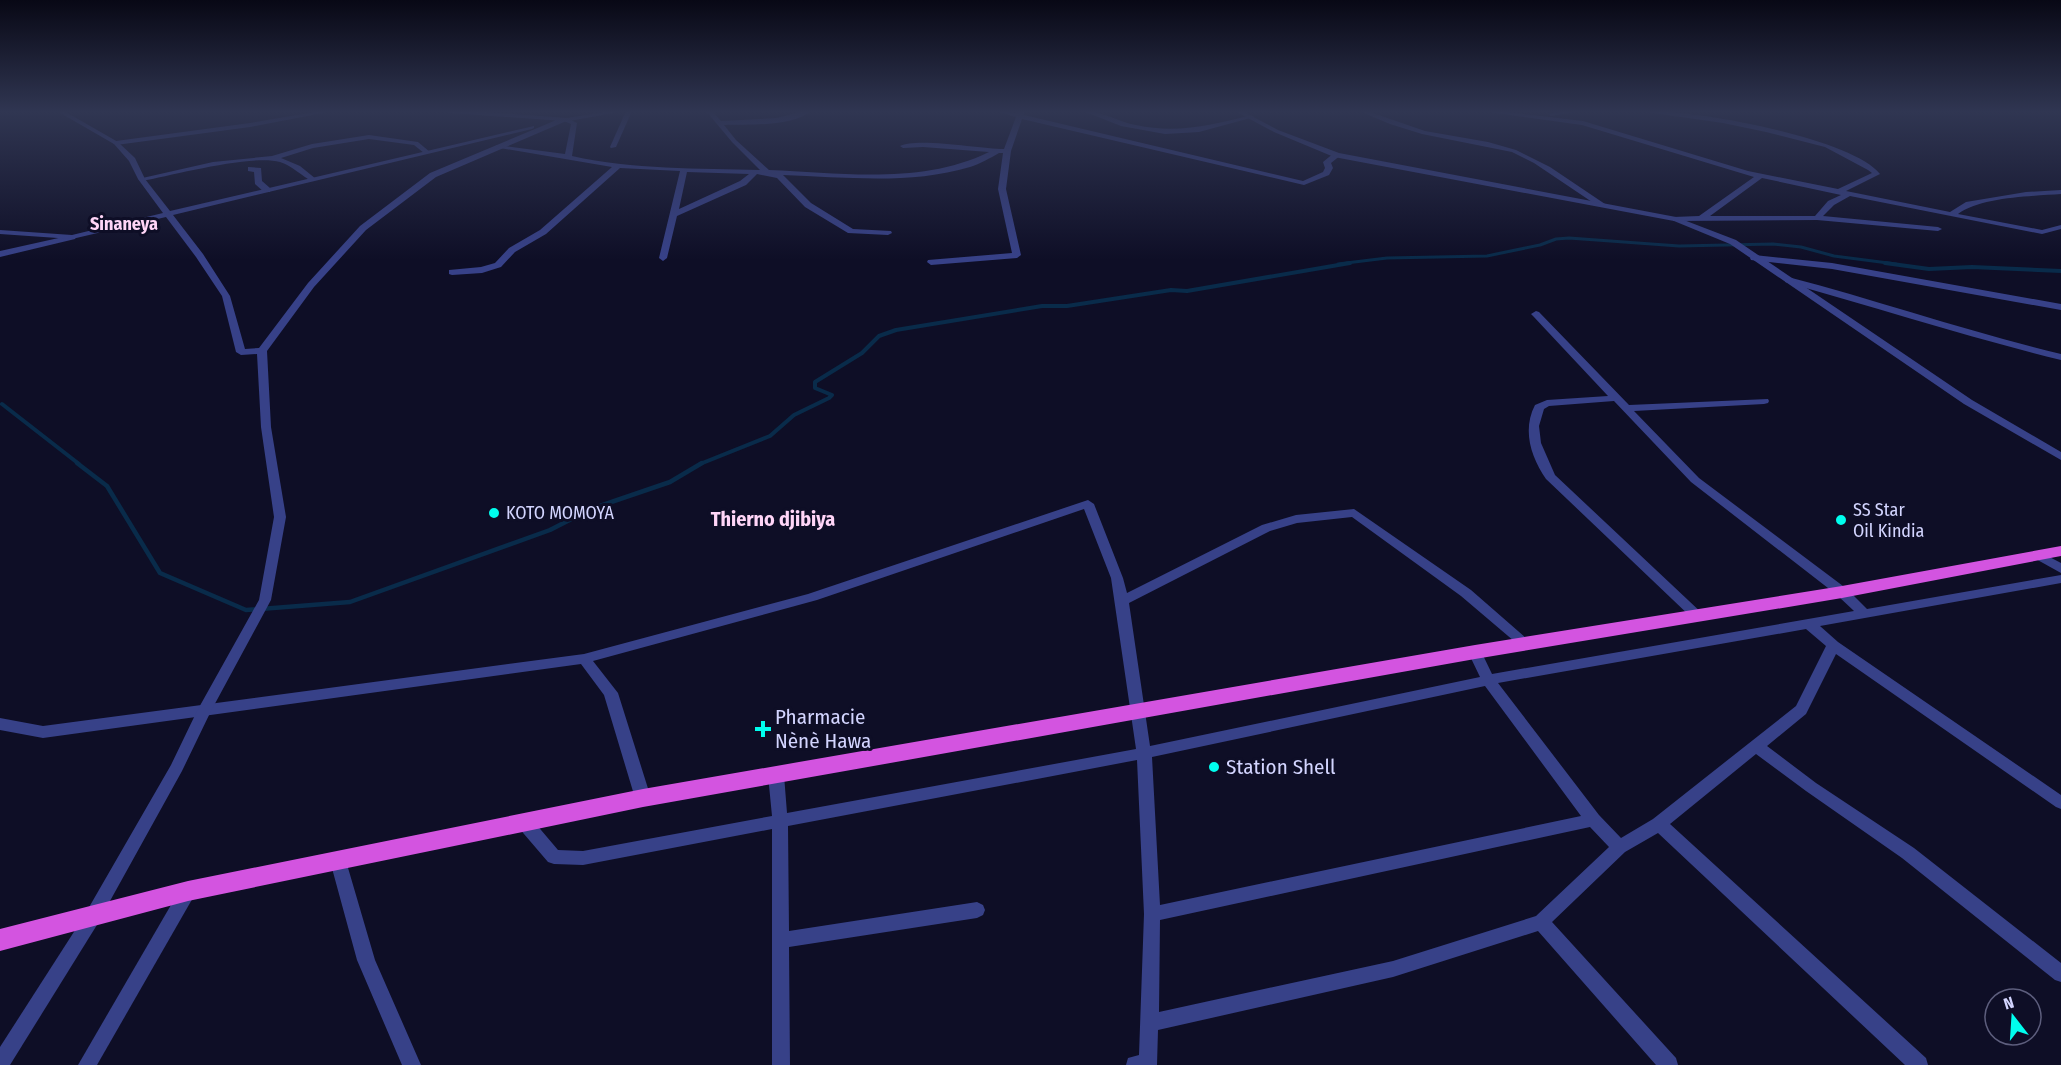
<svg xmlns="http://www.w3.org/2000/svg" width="2061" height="1065" font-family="'Fira Sans Condensed',sans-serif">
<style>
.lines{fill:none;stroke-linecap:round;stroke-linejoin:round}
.stream-far2{stroke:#092b4a;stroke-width:3}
.stream-far1{stroke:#092b4a;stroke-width:4}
.stream{stroke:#092b4a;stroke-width:4.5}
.minor{fill:#374188;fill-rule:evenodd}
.tertiary{fill:#374188;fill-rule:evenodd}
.trunk{fill:#d354e0;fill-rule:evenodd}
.poi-dot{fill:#00feee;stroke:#0e0e26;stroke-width:2}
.labels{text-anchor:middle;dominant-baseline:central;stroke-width:6;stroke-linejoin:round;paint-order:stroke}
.far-quarter-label{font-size:18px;font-weight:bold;fill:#ffd5f7;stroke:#0e0e26}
.poi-label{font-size:18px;fill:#d3d5ff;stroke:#0e0e26;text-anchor:start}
.neighbourhood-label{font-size:20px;font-weight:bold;fill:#ffd5f7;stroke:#0e0e26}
.near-poi-label{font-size:21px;fill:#d3d5ff;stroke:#0e0e26;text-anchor:start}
</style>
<rect width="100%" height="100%" fill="#0e0e26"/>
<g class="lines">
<!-- stream-far2 -->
<path class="stream-far2" d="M 1338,264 L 1387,258 L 1487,256 L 1540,245 L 1556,239 L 1569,238 L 1679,246 L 1773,244 L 1801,247 L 1834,256 L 1896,264"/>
<!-- stream-far1 -->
<g class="stream-far1">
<path d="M 1885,263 L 1929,269 L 1972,267 L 2061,271"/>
<path d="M 2,404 L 79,464"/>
<path d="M 700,464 L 770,436 L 794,415 L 829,398 L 832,395 L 815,388 L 815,382 L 862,353 L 879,336 L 896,330 L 1042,306 L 1067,306 L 1171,290 L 1187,291 L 1350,263"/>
</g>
<!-- stream -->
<path class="stream" d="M 77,463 L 107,486 L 160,573 L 246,610 L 350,602 L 550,530 L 591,509 L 670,482 L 702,463"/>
<!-- minor -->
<g class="minor">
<path d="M 320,111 L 333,111 L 250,127 L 116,145 L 113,143 L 116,141 L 250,123 Z"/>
<path d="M 446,111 L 474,111 L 567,118 L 577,123 L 572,156 C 633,170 698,168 760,170 L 732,142 L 706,111 L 712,111 L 721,121 L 777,118 L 803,111 L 811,111 C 792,127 749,124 724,125 L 736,140 L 769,170 C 842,173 922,185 989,152 L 923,147 L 903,148 L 900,146 C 917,137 981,149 1004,149 L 1016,117 L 996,111 L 1018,113 L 1019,111 L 1025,111 L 1024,115 L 1303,181 L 1323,172 L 1325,168 L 1323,162 L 1334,153 L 1341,155 L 1331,163 L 1333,168 L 1329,175 L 1304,185 L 1022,119 L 1011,151 L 1006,189 L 1021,255 L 1017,258 L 931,265 L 927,262 L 928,260 L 1012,253 L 998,189 L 1003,153 L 999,153 C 990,158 980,164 970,167 C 910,185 845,177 783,175 L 811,203 L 853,229 L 891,231 L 892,233 L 888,235 L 848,233 L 805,207 L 777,178 L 757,174 L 746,185 L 677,216 L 667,258 L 663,261 L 659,258 L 680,171 L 620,168 L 546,234 L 515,252 L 501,267 L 482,273 L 452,275 L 449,274 L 449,270 L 481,267 L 495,263 L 509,248 L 540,230 L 612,167 L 494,147 L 497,145 L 565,154 L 571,124 L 564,121 L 449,113 ZM 687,172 L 749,174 L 740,181 L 679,209 Z"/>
<path d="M 626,111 L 632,111 L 616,147 L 611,148 L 610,147 Z"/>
<path d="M 1083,111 C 1100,110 1119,122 1136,125 C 1177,134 1212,125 1251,115 L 1254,117 L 1199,132 L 1165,134 L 1121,126 Z"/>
<path d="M 1359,111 L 1367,111 L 1425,131 L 1488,142 L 1516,150 L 1550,167 L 1605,204 L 1598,206 L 1534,163 L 1512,152 L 1422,134 L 1390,124 Z"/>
<path d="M 1481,111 L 1498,111 L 1583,121 L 1748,171 L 1838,189 L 1872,173 L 1868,170 L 1825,147 L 1766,132 L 1723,123 L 1639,111 C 1686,108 1851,137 1880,174 L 1846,191 L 1950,212 L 1966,202 L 2026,192 L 2061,190 L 2061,194 C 2033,196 1980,197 1958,214 L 2042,230 L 2061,225 L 2061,229 L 2042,234 L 1850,196 L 1834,205 L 1823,216 L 1938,227 L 1942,229 L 1938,231 L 1817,220 L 1676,221 L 1673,221 L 1673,217 L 1699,216 L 1754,177 L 1582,125 ZM 1762,178 L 1841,195 L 1828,201 L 1815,216 L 1710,216 Z"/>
<path d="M 1563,111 L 1582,111 L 1551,116 L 1548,114 Z"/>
<path d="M 369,135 L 418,142 L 430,152 L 424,153 L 414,145 L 369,139 L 313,148 L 281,158 L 300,166 L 316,179 L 312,181 C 301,176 293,166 280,162 C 252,154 173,175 142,181 L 138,179 L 213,162 L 272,156 L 312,144 Z"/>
<path d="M 248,167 L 261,168 L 262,181 L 270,188 L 270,192 L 264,192 L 255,184 L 254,172 L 248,171 Z"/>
<path d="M 72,235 L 76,237 L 75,239 L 0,257 L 0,251 Z"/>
<path d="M 1754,255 L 1832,263 L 2061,304 L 2061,310 L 1832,269 L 1751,260 L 1750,258 Z"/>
<path d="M 1788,277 C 1880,301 1969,332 2061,354 L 2061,360 C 1968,337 1877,308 1785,282 L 1785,278 Z"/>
<path d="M 1536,311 L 1539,312 L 1629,405 L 1768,399 L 1769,401 L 1768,403 L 1764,404 L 1634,411 L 1699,478 L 1847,589 L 1867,609 L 2061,575 L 2061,583 L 1820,626 L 1838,642 L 2061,795 L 2061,809 L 2056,807 L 1836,654 L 1806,714 L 1767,746 L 1816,783 L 1914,848 L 2061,963 L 2061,982 L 2055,980 L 1902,858 L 1806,791 L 1756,754 L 1670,824 L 1926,1058 L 1928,1065 L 1905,1065 L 1658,833 L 1625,852 L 1552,922 L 1676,1058 L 1678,1065 L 1656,1065 L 1538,931 L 1393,977 L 1158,1030 L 1157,1065 L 1126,1065 L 1128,1058 L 1139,1055 L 1144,914 L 1137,760 L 788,826 L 789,931 L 977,902 L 983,905 L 985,910 L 983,915 L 977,918 L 789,947 L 790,1065 L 772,1065 L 772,829 L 583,865 L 554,864 L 548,862 L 518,827 L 516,822 L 518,817 L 524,815 L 530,817 L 558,850 L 583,851 L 772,816 L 768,775 L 771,771 L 776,769 L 781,771 L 784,775 L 787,813 L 1136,749 L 1111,578 L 1084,509 L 817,600 L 593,661 L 618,693 L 651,798 L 648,802 L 643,804 L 638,802 L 635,798 L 604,695 L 581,664 L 43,738 L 0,730 L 0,718 L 43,726 L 584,654 L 808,594 L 1088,500 L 1094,504 L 1123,578 L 1127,593 L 1262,525 L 1296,515 L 1354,509 L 1471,590 L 1533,644 L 1531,647 L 1521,647 L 1461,596 L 1352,517 L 1297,523 L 1270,531 L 1129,603 L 1150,746 L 1480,677 L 1468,652 L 1470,649 L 1480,649 L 1492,674 L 1854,611 L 1837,595 L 1691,482 L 1614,401 L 1549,406 L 1544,409 L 1539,426 L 1541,443 L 1555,475 L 1705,616 L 1703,619 L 1693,619 L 1546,479 C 1531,457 1522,430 1535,405 L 1547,400 L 1608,396 L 1533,316 L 1531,314 ZM 1806,629 L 1826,646 L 1796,706 L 1653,819 L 1621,838 L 1599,815 L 1498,683 ZM 1485,686 L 1581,816 L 1160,905 L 1152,757 ZM 1590,827 L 1609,847 L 1536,916 L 1393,961 L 1159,1012 L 1160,920 Z"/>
<path d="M 2038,551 L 2061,563 L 2061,573 L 2034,558 L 2032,555 Z"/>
<path d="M 338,854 L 344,856 L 346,861 L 375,960 L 421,1065 L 402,1065 L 357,960 L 330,861 L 332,856 Z"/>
<path d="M 188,884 L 194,886 L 196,891 L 194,896 L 97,1065 L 78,1065 L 182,886 Z"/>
<path d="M 94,907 L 100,910 L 102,915 L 100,920 L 10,1065 L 0,1065 L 0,1047 L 88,910 Z"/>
</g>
<!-- tertiary -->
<g class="tertiary">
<path d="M 57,111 L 64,111 L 118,142 L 135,158 L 145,179 L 170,211 L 534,126 L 534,128 L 532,129 L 173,215 L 203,254 L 230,296 L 245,349 L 259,348 L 308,283 L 360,226 L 430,173 L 554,121 L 555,120 L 610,111 L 624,111 L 564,122 L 436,177 L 366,230 L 314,287 L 267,351 L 271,427 L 286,517 L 271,600 L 211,711 L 182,771 L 100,919 L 94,922 L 88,919 L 86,914 L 88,909 L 171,765 L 197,711 L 259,600 L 274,517 L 261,427 L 257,354 L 241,355 L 236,352 L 222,296 L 196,257 L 166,217 L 72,239 L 0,234 L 0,230 L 72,235 L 163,213 L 138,179 L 129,161 L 114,144 Z"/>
<path d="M 1235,111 L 1242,111 L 1278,130 L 1339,153 L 1676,217 L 1736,240 L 1972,400 L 2061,452 L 2061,460 L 1964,404 L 1730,244 L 1674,221 L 1334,157 L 1274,132 Z"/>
</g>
<!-- trunk -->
<path class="trunk" d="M 2061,546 L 2061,556 L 1842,598 L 1475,659 L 643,807 L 188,901 L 0,951 L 0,929 L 188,881 L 643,789 L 1475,645 L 1842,586 Z"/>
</g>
<!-- sky -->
<linearGradient id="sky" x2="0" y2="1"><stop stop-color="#080815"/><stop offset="0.43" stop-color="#303652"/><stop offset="1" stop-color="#303652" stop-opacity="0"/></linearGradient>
<rect width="2061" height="260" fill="url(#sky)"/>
<!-- markers -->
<g class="poi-dot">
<circle cx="494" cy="513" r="6"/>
<circle cx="1841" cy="520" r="6"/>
<path d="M760 720h6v6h6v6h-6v6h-6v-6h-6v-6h6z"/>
<circle cx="1214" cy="767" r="6"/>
</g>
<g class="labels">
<!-- far-quarter labels -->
<g class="far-quarter-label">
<text x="124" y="224">Sinaneya</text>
</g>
<!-- poi labels -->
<g class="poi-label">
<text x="1853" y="510">SS Star<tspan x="1853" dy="21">Oil Kindia</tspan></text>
<text x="506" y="513">KOTO MOMOYA</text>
</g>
<!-- neighbourhood labels -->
<g class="neighbourhood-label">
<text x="773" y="519">Thierno djibiya</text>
</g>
<!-- near-poi labels -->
<g class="near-poi-label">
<text x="775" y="717">Pharmacie<tspan x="775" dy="24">Nènè Hawa</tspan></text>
<text x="1226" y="767">Station Shell</text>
</g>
</g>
<!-- north arrow -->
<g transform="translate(2013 1017) rotate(343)"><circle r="28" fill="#0e0e26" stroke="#5d5e7d" stroke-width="1.5"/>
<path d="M0-4.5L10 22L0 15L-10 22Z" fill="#00feee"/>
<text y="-9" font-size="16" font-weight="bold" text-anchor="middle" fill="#d3d5ff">N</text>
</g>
</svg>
